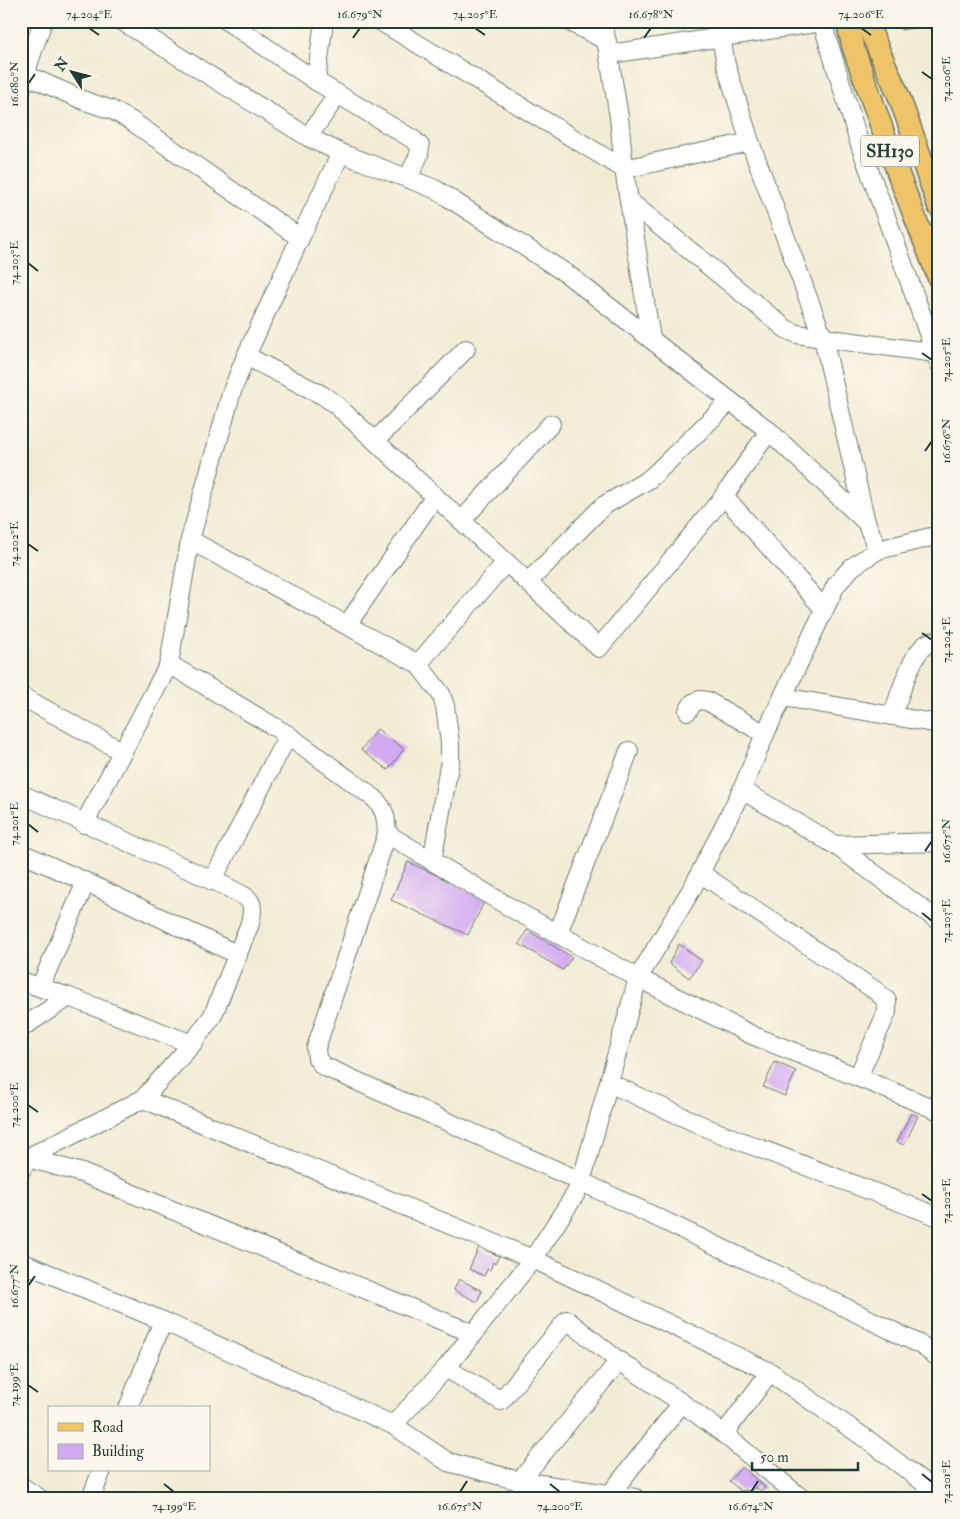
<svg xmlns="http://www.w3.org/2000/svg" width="960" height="1519" font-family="'IM FELL Double Pica',serif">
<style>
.building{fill:#d1aaf1}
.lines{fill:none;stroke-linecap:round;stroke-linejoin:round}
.minor-casing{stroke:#697a6c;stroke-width:20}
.major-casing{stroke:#697a6c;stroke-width:24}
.minor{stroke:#fff;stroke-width:18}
.major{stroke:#efc469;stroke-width:21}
.ticks{fill:none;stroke:#1f3d34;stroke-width:2}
.labels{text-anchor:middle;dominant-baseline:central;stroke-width:5;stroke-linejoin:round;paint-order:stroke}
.shield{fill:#fbf7ec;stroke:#61756b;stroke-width:1}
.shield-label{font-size:18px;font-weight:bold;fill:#1f3d34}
.neatline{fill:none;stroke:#1f3d34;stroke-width:2}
.ticks-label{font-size:12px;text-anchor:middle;fill:#1f3d34}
</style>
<rect width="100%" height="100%" fill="#fbf7ec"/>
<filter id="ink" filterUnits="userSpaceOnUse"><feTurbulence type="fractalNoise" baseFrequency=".02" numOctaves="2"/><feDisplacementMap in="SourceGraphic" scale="10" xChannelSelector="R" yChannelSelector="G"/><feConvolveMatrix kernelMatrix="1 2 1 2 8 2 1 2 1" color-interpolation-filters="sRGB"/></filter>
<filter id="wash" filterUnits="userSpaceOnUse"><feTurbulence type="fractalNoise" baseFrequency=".0096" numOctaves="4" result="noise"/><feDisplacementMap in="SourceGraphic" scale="20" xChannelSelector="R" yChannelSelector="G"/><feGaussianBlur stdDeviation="1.12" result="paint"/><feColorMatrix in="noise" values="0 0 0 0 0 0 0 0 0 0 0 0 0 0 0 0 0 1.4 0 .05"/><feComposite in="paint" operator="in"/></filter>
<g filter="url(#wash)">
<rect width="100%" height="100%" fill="#f2ecd5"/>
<g id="blocks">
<!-- building -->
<g class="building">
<path d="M 900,21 L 939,21 L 939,24 L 901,30 Z"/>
<path d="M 377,729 L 404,749 L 388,770 L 361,750 Z"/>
<path d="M 408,862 L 486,898 L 468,935 L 391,900 Z"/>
<path d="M 527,930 L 572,957 L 563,970 L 519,944 Z"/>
<path d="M 679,944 L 702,961 L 689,978 L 669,963 Z"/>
<path d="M 775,1062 L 796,1071 L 785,1096 L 763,1087 Z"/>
<path d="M 911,1113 L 918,1116 L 904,1145 L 897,1142 Z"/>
<path d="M 479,1247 L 499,1256 L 495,1264 L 493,1262 L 490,1270 L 488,1268 L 484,1276 L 469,1269 Z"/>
<path d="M 459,1279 L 482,1291 L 477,1302 L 454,1290 Z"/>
<path d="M 742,1467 L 765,1487 L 762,1491 L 755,1487 L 752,1491 L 745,1490 L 741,1491 L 729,1481 Z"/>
</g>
</g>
</g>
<g filter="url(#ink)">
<use href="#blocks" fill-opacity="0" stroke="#697a6c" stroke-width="1"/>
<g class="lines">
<defs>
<g id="minor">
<path d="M 122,21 L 308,137 L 341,153 L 435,189 L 567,274 L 769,431 L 866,522 L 878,550"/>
<path d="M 227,21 L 316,81"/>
<path d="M 324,21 L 316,81 L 414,140 L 420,146 L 419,155 L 408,178"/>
<path d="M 380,21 L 624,169 L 750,142 L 726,65 L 718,21"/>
<path d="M 568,21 L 607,41"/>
<path d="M 603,21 L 619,117 L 624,169 L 651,339"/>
<path d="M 822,22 L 860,145 L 939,363"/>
<path d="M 610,54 L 829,21"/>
<path d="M 26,75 L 85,101 L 112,110 L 130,120 L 300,238 L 341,153"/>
<path d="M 21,91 L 29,62 L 43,21"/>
<path d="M 308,137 L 338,94"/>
<path d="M 750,142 L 823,338 L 866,522"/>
<path d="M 629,201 L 786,329 L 797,334 L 823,338 L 936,353"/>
<path d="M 924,241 L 939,233"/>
<path d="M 246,356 L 322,395 L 334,403 L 599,648 L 724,496 L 769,431"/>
<path d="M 376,440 L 466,349"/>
<path d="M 724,496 L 824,609"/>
<path d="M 462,520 L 551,424"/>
<path d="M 190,540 L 418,664 L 441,694 L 445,706 L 450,743 L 450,761 L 432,861"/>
<path d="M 528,582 L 603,506 L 648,480 L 657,472 L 730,401"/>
<path d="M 347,625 L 435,496"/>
<path d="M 169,664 L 288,735 L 374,798 C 386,811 386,817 387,834 L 316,1048 L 317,1058 L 323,1066 L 580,1181 L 816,1293 L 921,1345 L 939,1358"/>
<path d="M 418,664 L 506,562"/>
<path d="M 21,696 L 123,752"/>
<path d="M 783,697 L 939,724"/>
<path d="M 688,711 L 693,703 L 700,700 L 707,701 L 765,734"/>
<path d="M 892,716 C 899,699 912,647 931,642 C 933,641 936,642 939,642"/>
<path d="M 742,790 L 835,845 L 939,921"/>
<path d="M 21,794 L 223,885 C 247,898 258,897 249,926 L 213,1015 L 192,1044"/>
<path d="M 84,824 L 169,664 L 190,540 L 232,391 L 246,356 L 300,238"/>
<path d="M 387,834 L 511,908 L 638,978 L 754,1036 L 872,1083 L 939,1111"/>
<path d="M 835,845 L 939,842"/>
<path d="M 21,853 L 86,882 L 238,955"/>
<path d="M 700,873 L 876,991 L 887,1001 L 887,1012 L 858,1077"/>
<path d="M 212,881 L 288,735"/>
<path d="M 558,933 L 629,751"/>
<path d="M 21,981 L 69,997 L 192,1044 L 143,1099 L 533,1259 L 770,1372 L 872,1443 L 939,1494"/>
<path d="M 40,987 L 86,882"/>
<path d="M 21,1028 L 69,997"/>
<path d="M 609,1083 L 714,1131 L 939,1217"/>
<path d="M 21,1156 L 82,1173 L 474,1334"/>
<path d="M 21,1170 L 29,1157 L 143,1099"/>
<path d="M 21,1262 L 163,1321 L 393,1425 L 448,1462 L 520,1481 L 635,1498"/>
<path d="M 446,1368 L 501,1401 L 567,1320 L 619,1361 L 682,1403 L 724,1434 L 801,1498"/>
<path d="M 128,1408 L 163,1321"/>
<path d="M 393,1425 L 446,1368 L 533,1259 L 576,1193 L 585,1168 L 638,978 L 693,887 L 742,790 L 765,734 L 836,585 L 852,567 L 878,550 L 939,535"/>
<path d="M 724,1434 L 770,1372"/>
<path d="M 520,1481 L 619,1361"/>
<path d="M 21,1486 L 39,1498"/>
<path d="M 91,1498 L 102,1470"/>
<path d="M 610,1498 L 611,1493 L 682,1403"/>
</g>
<g id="major">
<path d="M 847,21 L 853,47 L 899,176 L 939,279"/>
<path d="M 866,21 L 898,94 L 939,207"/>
</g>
</defs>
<!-- minor casing -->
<use href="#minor" class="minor-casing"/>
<!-- major casing -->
<use href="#major" class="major-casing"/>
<!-- minor -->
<use href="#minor" class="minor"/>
<!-- major -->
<use href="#major" class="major"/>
</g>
</g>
<!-- ticks -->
<path class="ticks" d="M 89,28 L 99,35M 475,28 L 485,35M 861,28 L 871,35M 353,38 L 360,28M 644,38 L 651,28M 922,72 L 932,79M 28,84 L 35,74M 28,263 L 38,271M 922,353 L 932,360M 925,451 L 932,441M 28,544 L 38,551M 922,633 L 932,640M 28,824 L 38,832M 925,851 L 932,841M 922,913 L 932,921M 28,1105 L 38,1112M 922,1194 L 932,1201M 28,1286 L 35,1276M 28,1385 L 38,1392M 922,1474 L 932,1482M 164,1484 L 174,1492M 550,1484 L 560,1492M 460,1492 L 467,1481M 751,1492 L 758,1481"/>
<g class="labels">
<!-- shield labels -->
<rect class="shield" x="861" y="135.5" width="58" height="31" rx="4"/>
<g class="shield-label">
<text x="890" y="151">SH130</text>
</g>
</g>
<!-- margin -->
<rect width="960" height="1519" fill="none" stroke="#fbf7ec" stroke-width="55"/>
<!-- legend -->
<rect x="48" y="1406" width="162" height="65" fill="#fbf7ec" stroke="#a3ada2"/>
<rect x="58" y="1423" width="25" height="8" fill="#efc469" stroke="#a3ada2"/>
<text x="92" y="1432" font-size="15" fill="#1f3d34">Road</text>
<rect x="58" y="1444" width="25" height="15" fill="#d1aaf1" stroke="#a3ada2"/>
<text x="92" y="1456" font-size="15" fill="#1f3d34">Building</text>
<!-- north arrow -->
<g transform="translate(72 72) rotate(306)" stroke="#fbf7ec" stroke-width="4" paint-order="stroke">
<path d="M0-4L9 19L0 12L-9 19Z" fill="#1f3d34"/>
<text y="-8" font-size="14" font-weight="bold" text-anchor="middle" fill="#1f3d34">N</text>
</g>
<!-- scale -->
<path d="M752 1462v8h106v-8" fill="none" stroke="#1f3d34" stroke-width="2.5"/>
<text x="760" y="1462" font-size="15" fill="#1f3d34" stroke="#fbf7ec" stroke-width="4" paint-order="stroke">50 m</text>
<rect x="28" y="28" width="904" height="1464" class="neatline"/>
<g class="ticks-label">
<text x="89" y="18">74.204°E</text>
<text x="360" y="18">16.679°N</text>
<text x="475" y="18">74.205°E</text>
<text x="651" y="18">16.678°N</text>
<text x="861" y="18">74.206°E</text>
<text transform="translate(946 79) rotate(-90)" y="4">74.206°E</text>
<text transform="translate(14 84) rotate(-90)" y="4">16.680°N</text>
<text transform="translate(14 263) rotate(-90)" y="4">74.203°E</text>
<text transform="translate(946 360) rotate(-90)" y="4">74.205°E</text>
<text transform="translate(946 441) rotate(-90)" y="4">16.676°N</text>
<text transform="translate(14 544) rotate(-90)" y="4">74.202°E</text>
<text transform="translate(946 640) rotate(-90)" y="4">74.204°E</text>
<text transform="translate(14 824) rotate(-90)" y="4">74.201°E</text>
<text transform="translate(946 841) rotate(-90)" y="4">16.675°N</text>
<text transform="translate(946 921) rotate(-90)" y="4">74.203°E</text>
<text transform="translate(14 1105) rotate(-90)" y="4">74.200°E</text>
<text transform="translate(946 1201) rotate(-90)" y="4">74.202°E</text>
<text transform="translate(14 1286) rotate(-90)" y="4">16.677°N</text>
<text transform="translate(14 1385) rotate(-90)" y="4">74.199°E</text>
<text transform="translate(946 1482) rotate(-90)" y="4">74.201°E</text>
<text x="174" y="1510">74.199°E</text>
<text x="460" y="1510">16.675°N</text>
<text x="560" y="1510">74.200°E</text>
<text x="751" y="1510">16.674°N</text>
</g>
</svg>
